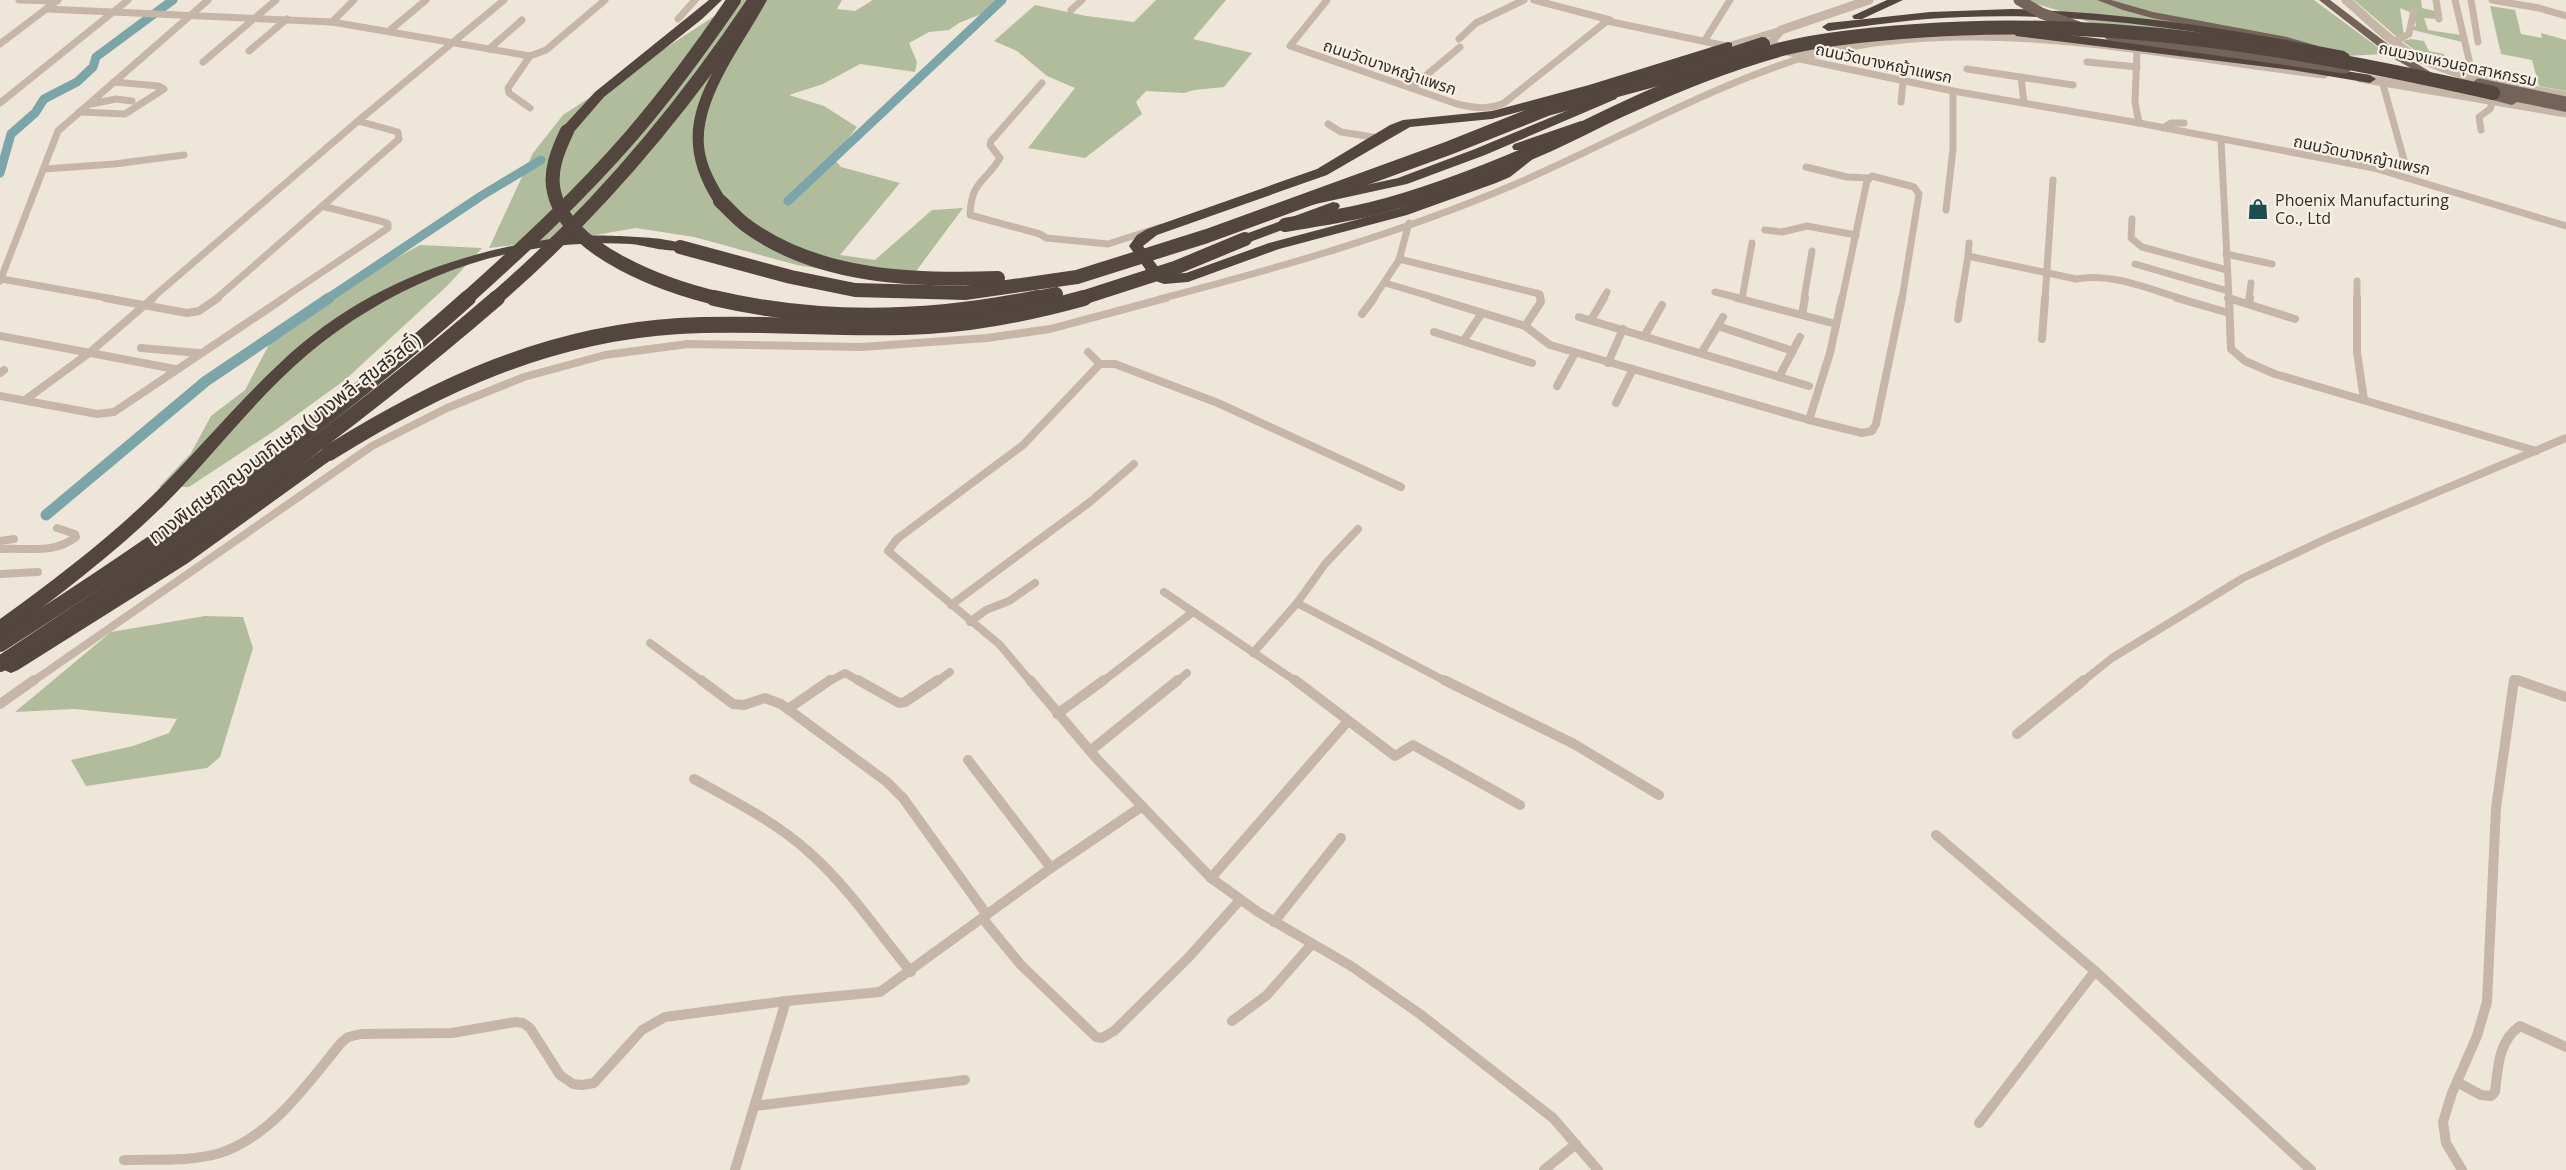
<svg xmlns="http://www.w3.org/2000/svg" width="2566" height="1170" font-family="'Open Sans','Noto Sans Thai',sans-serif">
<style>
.green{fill:#b0bc9b}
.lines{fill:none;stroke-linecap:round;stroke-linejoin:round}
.canal-far1{stroke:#7ba5a9;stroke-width:9}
.canal{stroke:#7ba5a9;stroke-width:11}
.minor-far2{stroke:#c6b6a7;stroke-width:7}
.minor-far1{stroke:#c6b6a7;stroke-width:8}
.minor{stroke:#c6b6a7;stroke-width:10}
.tertiary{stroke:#c6b6a7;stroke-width:9}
.primary{fill:#746359;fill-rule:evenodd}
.motorway{fill:#53463f;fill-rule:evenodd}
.primary-bridge{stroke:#746359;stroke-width:11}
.motorway-bridge-far1{stroke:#53463f;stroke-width:14}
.motorway-bridge{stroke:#53463f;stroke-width:16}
.labels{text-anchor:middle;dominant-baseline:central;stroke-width:4.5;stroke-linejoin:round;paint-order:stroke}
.far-street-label{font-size:16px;fill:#332b27;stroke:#f7f0e5}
.far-poi-label{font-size:16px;fill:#332b27;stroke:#f7f0e5;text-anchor:start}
.street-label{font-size:20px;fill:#332b27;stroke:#f7f0e5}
</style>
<rect width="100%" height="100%" fill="#efe6da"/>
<!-- green -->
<g class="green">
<path d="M 739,0 L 842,0 L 837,9 L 855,11 L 873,0 L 997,0 L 981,14 L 959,23 L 949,30 L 929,32 L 909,43 L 917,62 L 915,72 L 860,64 L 823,84 L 789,95 L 824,106 L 857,127 L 833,158 L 841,167 L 900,183 L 840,255 L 875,260 L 932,210 L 963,208 L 911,278 L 839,272 L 797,265 L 694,237 L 636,228 L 584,237 L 489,248 L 533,153 L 563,115 Z"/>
<path d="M 1156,0 L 1226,0 L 1193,39 L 1252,53 L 1224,87 L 1194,90 L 1184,93 L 1146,91 L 1136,102 L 1142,114 L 1085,158 L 1028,148 L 1075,88 L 1047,76 L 1017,51 L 994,41 L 1035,5 L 1086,16 L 1134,22 Z"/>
<path d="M 2023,0 L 2314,0 L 2387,54 L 2280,59 L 2107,29 L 2057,10 Z"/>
<path d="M 2354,0 L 2421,0 L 2422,8 L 2435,11 L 2437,19 L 2424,18 L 2428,30 L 2461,35 L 2462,42 L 2413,30 L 2411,28 L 2416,26 L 2414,14 L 2400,8 L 2404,36 L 2397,37 Z"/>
<path d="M 2490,6 L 2515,10 L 2521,34 L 2542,38 L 2541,33 L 2566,40 L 2566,91 L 2539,86 L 2532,60 L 2501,54 Z"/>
<path d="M 2411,39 L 2424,41 L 2429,51 L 2444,54 L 2446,63 L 2421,54 L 2402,41 Z"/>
<path d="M 420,245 L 482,248 L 447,286 L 345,380 L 277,429 L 189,487 L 159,487 L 191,453 L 211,416 L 245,390 L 271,341 L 359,278 Z"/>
<path d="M 205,616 L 243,617 L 253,648 L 220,757 L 207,768 L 86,786 L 71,760 L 133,746 L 169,733 L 177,719 L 74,709 L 15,712 L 111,632 Z"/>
</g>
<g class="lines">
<!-- canal-far1 -->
<g class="canal-far1">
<path d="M 0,173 L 11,134 L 35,113 L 44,99 L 77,82 L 93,67 L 96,57 L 173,0"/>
<path d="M 788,201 L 1002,0"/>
<path d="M 327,299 L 481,196 L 541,160"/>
</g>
<!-- canal -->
<path class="canal" d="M 46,515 L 206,381 L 329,298"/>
<!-- minor-far2 -->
<g class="minor-far2">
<path d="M 19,0 L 57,1"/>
<path d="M 1327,0 L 1290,46 L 1457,104 C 1474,108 1488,110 1504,103 L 1607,21 L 1731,47"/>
<path d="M 1534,0 L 1610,20"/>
<path d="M 2436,0 L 2439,19"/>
<path d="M 2455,0 L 2471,68"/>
<path d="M 2471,0 L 2478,42"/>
<path d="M 2492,0 L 2539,8 L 2566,16"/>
<path d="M 46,9 L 332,22 L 530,56 L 546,50 L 605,0"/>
<path d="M 1071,10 L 1082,0"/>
<path d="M 678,19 L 695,0"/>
<path d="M 332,22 L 354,0"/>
<path d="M 389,31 L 426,0"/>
<path d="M 1459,39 L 1476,23 L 1524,0"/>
<path d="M 1705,40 L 1730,0"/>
<path d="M 2395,41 L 2409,34 L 2414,10"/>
<path d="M 0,44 L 58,0"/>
<path d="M 1728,46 L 1781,30"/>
<path d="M 489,49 L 522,20"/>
<path d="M 249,51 L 287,19"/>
<path d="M 2137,52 L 2135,102 L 2139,123"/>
<path d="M 530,56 L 508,88 L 509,93 L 530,108"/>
<path d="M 1800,59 L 1953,91 L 2139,123 L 2374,168 L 2566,226"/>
<path d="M 203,62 L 276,0"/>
<path d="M 2087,62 L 2137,67"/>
<path d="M 1967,69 L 2073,85"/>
<path d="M 2021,77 L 2024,103"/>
<path d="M 2382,81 L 2406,167"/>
<path d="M 1042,83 L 991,141 L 990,145 L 1000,158 C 985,183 971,181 970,215 L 1040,234 L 1046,238 L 1108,244 L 1161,227"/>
<path d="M 1411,88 L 1460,47"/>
<path d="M 1901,102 L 1903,82"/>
<path d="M 0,103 L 128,0"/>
<path d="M 91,104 L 116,99 L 132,101"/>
<path d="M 79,112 L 125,114 L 164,89 L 159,86 L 114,82"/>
<path d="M 1328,124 L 1341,132 L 1379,138"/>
<path d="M 2163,128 L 2171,123 L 2184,123"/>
<path d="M 2481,130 L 2479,117 L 2490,109 L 2493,99"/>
<path d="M 2221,140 L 2229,299"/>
<path d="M 1806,167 L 1847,177 L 1869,178"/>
<path d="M 45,169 L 114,164 L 184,155"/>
<path d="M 1946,210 L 1953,149 L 1953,91"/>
<path d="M 2132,219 L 2131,238 L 2142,247 L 2227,270"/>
<path d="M 1765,230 L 1782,232 L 1807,226 L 1856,235"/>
<path d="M 2226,254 L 2272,264"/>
<path d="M 1968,256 L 1969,243"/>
<path d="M 1399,259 L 1540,294 L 1541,299"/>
<path d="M 2135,264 L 2228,291"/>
<path d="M 2,279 L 113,299"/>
<path d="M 0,281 L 58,131 L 208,0"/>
<path d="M 2357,281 L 2357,299"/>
<path d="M 1385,283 L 1439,299"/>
<path d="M 1715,292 L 1743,299"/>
<path d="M 2228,298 L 2233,299"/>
<path d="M 151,299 L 358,121 L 504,0"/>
<path d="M 216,299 L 399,139 L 398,132 L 358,121"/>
<path d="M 282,299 L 388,228 L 388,224 L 384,222 L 322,206"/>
<path d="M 1160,299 C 1278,268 1398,234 1511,186 C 1612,143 1706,87 1811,55"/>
<path d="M 1373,299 L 1399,260 L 1409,223"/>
<path d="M 1603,299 L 1607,292"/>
<path d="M 1742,299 L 1752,243"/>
<path d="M 1804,299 L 1812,251"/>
<path d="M 1842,299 L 1867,181 L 1872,176 L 1914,187 L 1919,194 L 1902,299"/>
<path d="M 1961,299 L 1968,256 L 2076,279 C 2112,272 2148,289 2183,299"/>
<path d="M 2045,299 L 2053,180"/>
<path d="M 2249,299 L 2251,283"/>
</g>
<!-- minor-far1 -->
<g class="minor-far1">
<path d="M 105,298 L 187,313 L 199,311 L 218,298"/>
<path d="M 1434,298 L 1525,326 L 1550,345 L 1809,420"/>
<path d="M 1737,298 L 1836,324"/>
<path d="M 2177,298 L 2229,313"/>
<path d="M 2228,298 L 2295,319"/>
<path d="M 2229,298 L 2231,349 L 2245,361 L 2275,374 L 2536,451"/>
<path d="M 2357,298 L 2357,352 L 2364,400"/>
<path d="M 2249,304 L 2250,298"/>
<path d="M 1362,314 L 1374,298"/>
<path d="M 1802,315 L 1805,298"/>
<path d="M 1579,317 L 1809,386"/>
<path d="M 1958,319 L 1961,298"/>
<path d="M 1591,320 L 1604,298"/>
<path d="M 1525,326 L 1541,302 L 1540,298"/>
<path d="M 1718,326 L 1793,351"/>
<path d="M 1434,332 L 1532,363"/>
<path d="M 1645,335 L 1662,305"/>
<path d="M 0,336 L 175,369"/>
<path d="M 2042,339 L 2045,298"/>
<path d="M 1464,340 L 1482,313"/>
<path d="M 141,348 L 199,353"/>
<path d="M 1088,352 L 1100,364"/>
<path d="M 1702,352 L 1723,317"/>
<path d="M 1608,363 L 1623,329"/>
<path d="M 0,373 L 4,370"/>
<path d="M 1779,377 L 1800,337"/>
<path d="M 1557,386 L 1575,353"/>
<path d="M 0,396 L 97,414 L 114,412 L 284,298"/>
<path d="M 25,400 L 89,353 L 153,298"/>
<path d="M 1616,403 L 1633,369"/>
<path d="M 1809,420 L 1862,433 L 1872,431 L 1876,424 L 1902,298"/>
<path d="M 1809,420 L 1830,353 L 1842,298"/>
<path d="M 0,541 L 14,539"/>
<path d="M 0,549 C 27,547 53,555 76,537 L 75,534 L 57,528"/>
<path d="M 0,574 L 38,572"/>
<path d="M 1164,592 L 1297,682"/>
<path d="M 1297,603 L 1325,564 L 1358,529"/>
<path d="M 951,605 L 1090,502 L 1134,464"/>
<path d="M 970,622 L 986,610 L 1009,601 L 1035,583"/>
<path d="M 650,643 L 703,682"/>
<path d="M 1253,653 L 1297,603 L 1447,682"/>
<path d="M 32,682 L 372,446 L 447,408 L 524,377 L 605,355 L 688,344 L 861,347 L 987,338 L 1050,329 L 1166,298"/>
<path d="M 828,682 L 845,673 L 861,682"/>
<path d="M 936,682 L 950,672"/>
<path d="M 1031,682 L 1000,645 L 888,551 L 897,539 L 1023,445 L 1100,364 L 1115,364 L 1218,403 L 1401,487"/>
<path d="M 1102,682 L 1193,612"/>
<path d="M 1176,682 L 1187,673"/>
<path d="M 2082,682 L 2112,658 L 2243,578 L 2330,537 L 2566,438"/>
<path d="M 2514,682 L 2514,679 L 2522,682"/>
</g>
<!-- minor -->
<g class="minor">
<path d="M 701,680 L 733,704 L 744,705 L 765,698 L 781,704 L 887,782 L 903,798 L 987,915"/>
<path d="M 858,680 L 899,703 L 905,702 L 938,680"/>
<path d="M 1030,680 L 1096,758 L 1211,878 L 1258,912 L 1351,966 L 1420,1014 L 1553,1118 L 1598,1170"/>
<path d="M 1295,680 L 1395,756 L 1413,745 L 1520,805"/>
<path d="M 1444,680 L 1574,744 L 1659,795"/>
<path d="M 2517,680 L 2566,697"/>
<path d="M 0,704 L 34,680"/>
<path d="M 788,709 L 830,680"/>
<path d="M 1057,714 L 1104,680"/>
<path d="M 2017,734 L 2084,680"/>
<path d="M 1090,751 L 1178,680"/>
<path d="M 968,760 L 1051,868"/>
<path d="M 694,779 C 734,801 776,822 810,853 C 849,888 878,932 911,972"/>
<path d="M 1936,835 L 2095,971 L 2311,1170"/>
<path d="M 1211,878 L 1348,721"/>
<path d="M 983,919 L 1021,965 L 1096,1037 L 1102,1038 L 1114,1031 L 1188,958 L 1240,900"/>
<path d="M 1274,922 L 1341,838"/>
<path d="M 1232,1021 L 1267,995 L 1312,944"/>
<path d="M 2457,1082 L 2481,1095 L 2491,1096 L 2495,1092 C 2498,1068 2498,1041 2520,1026 L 2566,1047"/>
<path d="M 755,1106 L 965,1080"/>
<path d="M 1979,1123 L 2095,971"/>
<path d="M 124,1160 C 154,1159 191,1162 220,1153 C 272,1136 308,1083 341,1043 L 348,1037 L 361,1034 L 452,1033 L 515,1022 L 523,1023 L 530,1028 L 560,1075 L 573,1084 L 582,1085 L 594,1083 L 642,1030 L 665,1017 L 786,1001 L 880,992 L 1051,868 L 1141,807"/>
<path d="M 735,1170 L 786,1001"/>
<path d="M 1544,1170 L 1576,1144"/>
<path d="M 2462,1170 L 2446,1143 L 2443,1122 L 2452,1093 L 2477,1036 L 2487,1002 L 2496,808 L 2514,680"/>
</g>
<!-- tertiary -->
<g class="tertiary">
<path d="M 1869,0 L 1781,30 L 1773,39 L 1773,44 C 1803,65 1841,46 1874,42 C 1892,40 1911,38 1929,37 C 2061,30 2194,59 2324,74"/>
<path d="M 2346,0 C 2365,16 2389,41 2410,53 C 2457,79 2514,86 2566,96"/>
<path d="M 2360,78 L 2566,113"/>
</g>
<!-- primary -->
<g class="primary">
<path d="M 2097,0 L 2111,0 L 2153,12 L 2287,37 L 2318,46 L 2313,49 L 2152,18 L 2123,10 Z"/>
<path d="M 2319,0 L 2330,0 L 2401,54 L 2442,79 L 2433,81 L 2393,58 Z"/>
<path d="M 2477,90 L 2496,95 L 2501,92 L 2566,106 L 2566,112 L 2517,102 L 2512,105 L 2473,95 L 2472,93 Z"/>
</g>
<!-- motorway -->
<g class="motorway">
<path d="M 709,0 L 722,0 L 702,19 L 604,97 L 572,134 L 562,134 L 560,131 L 562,128 L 595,92 Z"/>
<path d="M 755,0 L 767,0 C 745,42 700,97 704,146 C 706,167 717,184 727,201 L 720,205 L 715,204 C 661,122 717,72 755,0 Z"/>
<path d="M 1887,0 L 1903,0 L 1862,19 L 1854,19 L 1852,16 Z"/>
<path d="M 2012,9 C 2125,12 2234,29 2344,51 L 2350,55 L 2344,59 C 2219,33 2092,12 1964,17 C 1919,18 1873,25 1828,31 L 1822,27 L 1828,23 L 1930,12 Z"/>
<path d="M 2020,29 L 2292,62 L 2370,75 L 2376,79 L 2370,83 L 2292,70 L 2016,36 L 2014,33 Z"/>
<path d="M 1728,42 L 1732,43 L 1732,49 L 1597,91 L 1492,119 L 1410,127 L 1327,175 L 1157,235 L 1143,246 L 1163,274 L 1186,273 L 1269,243 L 1397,209 L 1486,177 L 1500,171 L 1531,148 L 1541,148 L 1543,151 L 1510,177 L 1496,183 L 1407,215 L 1279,249 L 1188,282 L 1164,284 L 1153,280 L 1129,246 L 1137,235 L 1147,229 L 1317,169 L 1390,125 L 1403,120 L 1492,111 L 1589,85 Z"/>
<path d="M 1612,92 L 1616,93 L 1618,96 L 1616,99 L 1485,155 L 1407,184 L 1311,205 L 1304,201 L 1311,197 L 1398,178 L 1475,149 Z"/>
<path d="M 1581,121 L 1587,125 L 1586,128 L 1524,150 L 1514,150 L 1512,147 L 1514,144 Z"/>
<path d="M 1333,202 L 1338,203 L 1340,206 L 1338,209 L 1250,242 L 1245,243 L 1238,239 L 1240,236 Z"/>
<path d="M 581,235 C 600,236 676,235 687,247 C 679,256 643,245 631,244 C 565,240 496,251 435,277 C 389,296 346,322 308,354 C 255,399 213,456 164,505 C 115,553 61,594 7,634 L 0,636 L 0,619 C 53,581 105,541 152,496 C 195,454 234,406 278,365 C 363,283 466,248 581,235 Z"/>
<path d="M 329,447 L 335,449 L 337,453 L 335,457 L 188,563 L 18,670 L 11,673 L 4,670 L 2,665 L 4,660 L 176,553 L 323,449 Z"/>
</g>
<!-- primary-bridge -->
<g class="primary-bridge">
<path d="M 2019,0 L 2041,13 L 2081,28"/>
<path d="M 2110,35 L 2345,68"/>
<path d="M 2479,84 L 2566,102"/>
</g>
<!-- motorway-bridge-far1 -->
<g class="motorway-bridge-far1">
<path d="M 567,131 C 558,150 549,171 554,192 C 567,252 668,287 720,299"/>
<path d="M 720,201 C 729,209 737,219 747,226 C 818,278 914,281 998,278"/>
<path d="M 1285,225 C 1314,220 1343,216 1371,209 C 1431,194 1491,170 1548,145 C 1573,134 1597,121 1621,110 C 1673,86 1730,63 1786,48 C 1827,38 1873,34 1916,31 C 2111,16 2303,50 2493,93"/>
<path d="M 680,247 L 791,277 L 855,290 L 965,293 L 1077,277 L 1207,236 L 1449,148 L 1547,109 L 1654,80 L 1763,44"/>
<path d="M 466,299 C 524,247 581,194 632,135 C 669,92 702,47 734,0"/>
<path d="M 495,299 C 596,212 681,111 755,0"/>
<path d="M 1030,299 L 1056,294"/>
<path d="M 1079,299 L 1175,268 L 1245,239"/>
</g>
<!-- motorway-bridge -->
<g class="motorway-bridge">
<path d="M 714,298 C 820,323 930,320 1037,298"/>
<path d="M 329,453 C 438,385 548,334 679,326 C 762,321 845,331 928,326 C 981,323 1033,312 1084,298"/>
<path d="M 0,644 C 163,540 324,427 468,298"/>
<path d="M 0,664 C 173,551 341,433 497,298"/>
</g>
</g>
<!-- icons -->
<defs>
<symbol id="shop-bare" viewBox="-9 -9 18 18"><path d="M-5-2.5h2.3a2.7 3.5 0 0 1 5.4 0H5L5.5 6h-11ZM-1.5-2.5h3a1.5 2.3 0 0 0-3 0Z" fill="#204b50" stroke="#f7f0e5" stroke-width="2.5" paint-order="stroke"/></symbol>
</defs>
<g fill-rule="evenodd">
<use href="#shop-bare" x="2243" y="194" width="30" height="30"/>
</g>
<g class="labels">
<!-- far-street labels -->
<g class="far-street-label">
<text transform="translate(1884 63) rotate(12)">ถนนวัดบางหญ้าแพรก</text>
<text transform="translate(2458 64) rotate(12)">ถนนวงแหวนอุตสาหกรรม</text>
<text transform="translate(1390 67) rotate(19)">ถนนวัดบางหญ้าแพรก</text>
<text transform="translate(2362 155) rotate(12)">ถนนวัดบางหญ้าแพรก</text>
</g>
<!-- far-poi labels -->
<g class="far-poi-label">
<text x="2275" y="200">Phoenix Manufacturing<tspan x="2275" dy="18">Co., Ltd</tspan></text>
</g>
<!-- street labels -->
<g class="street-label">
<text transform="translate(284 438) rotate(-37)">ทางพิเศษกาญจนาภิเษก (บางพลี-สุขสวัสดิ์)</text>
</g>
</g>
</svg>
